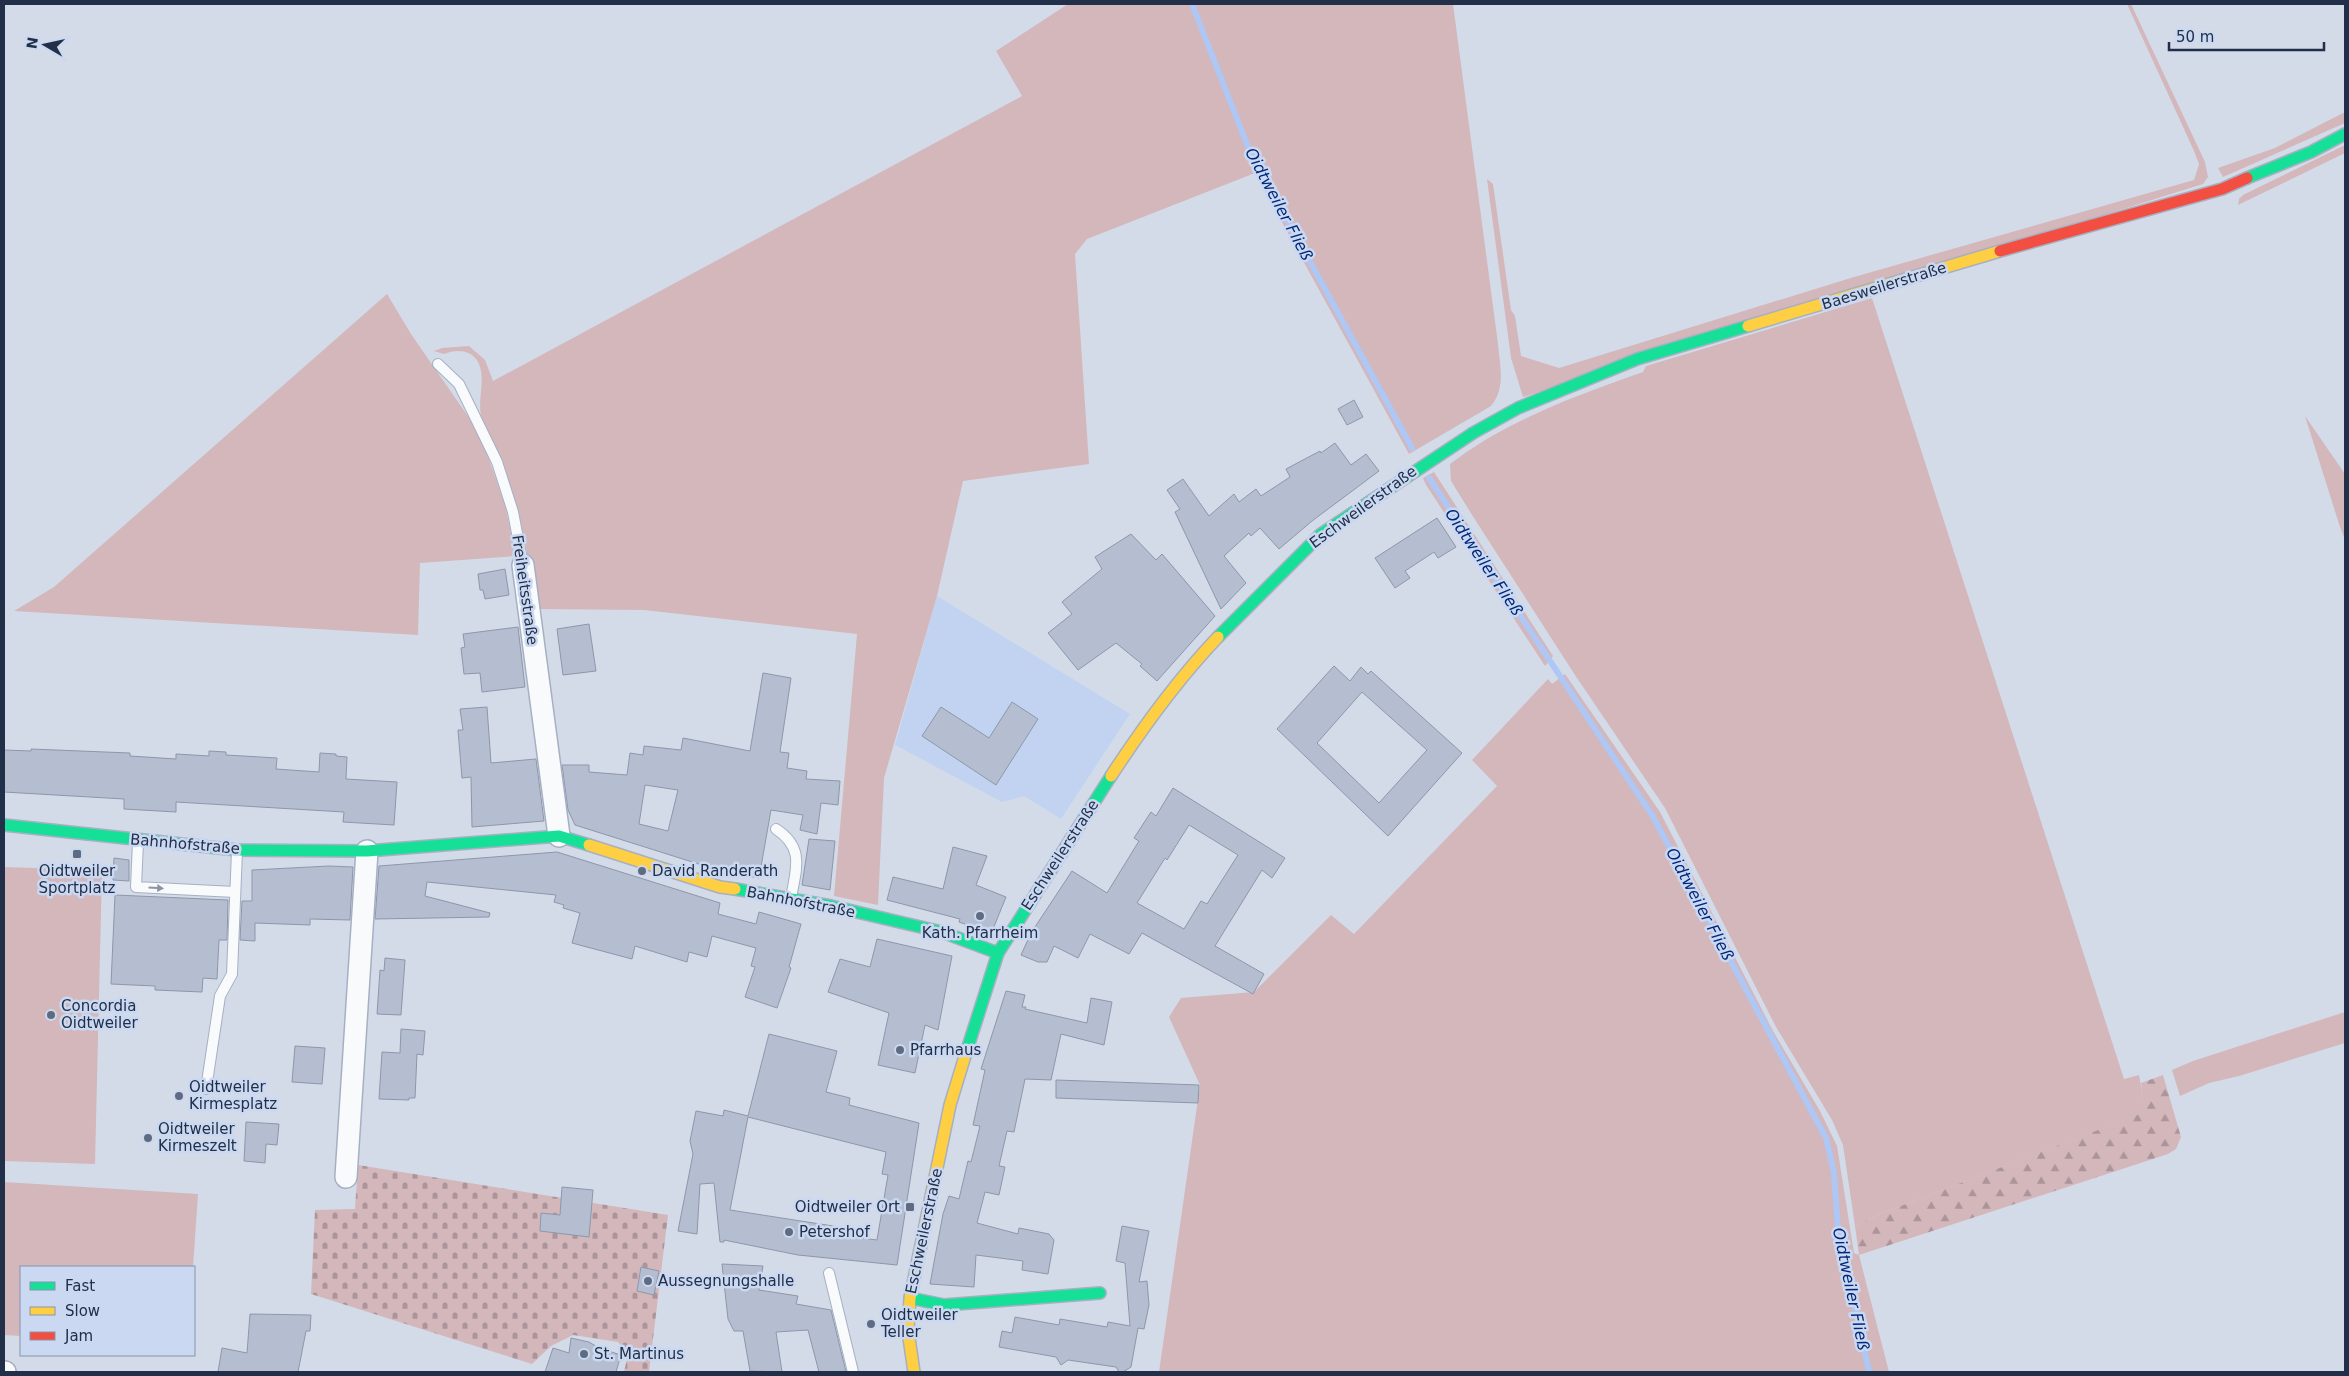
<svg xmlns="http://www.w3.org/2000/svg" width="2349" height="1376" font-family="'DejaVu Sans',sans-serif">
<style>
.built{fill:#c2d3f1}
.green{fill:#d3b7bb}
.forest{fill:url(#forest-firs)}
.cemetery{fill:url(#cemetery-stones)}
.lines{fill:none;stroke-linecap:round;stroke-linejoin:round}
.stream{stroke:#aec7f5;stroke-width:6}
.building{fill:#b4bed0;stroke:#8e97a9;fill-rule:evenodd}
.lane-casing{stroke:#a6b0c2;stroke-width:12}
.street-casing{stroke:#a6b0c2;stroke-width:24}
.fast-casing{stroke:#a6b0c2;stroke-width:14}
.slow-casing{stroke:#a6b0c2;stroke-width:14}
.jam-casing{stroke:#a6b0c2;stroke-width:14}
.lane{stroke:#f8fafc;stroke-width:10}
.street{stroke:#f8fafc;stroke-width:21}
.fast{stroke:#16e098;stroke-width:11}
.slow{stroke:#ffcf43;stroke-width:11}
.jam{stroke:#f24e42;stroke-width:11}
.oneway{fill:#8c94a2}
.poi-dot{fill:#5f6b80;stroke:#cad8f2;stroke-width:2}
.labels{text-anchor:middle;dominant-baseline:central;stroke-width:5;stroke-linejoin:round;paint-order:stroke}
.street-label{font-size:15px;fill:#212f48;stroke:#cad8f2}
.poi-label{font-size:15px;fill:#212f48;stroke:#cad8f2;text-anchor:start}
.water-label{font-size:16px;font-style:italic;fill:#002779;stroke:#cad8f2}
</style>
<defs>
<pattern id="forest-firs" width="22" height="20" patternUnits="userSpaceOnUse" patternTransform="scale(1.25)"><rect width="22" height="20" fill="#d3b7bb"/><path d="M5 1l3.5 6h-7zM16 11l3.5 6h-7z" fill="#ab959a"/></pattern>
<pattern id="cemetery-stones" width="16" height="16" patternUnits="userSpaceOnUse" patternTransform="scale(1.25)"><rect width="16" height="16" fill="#d3b7bb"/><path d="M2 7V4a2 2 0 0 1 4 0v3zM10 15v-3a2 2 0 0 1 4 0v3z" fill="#ab959a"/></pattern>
</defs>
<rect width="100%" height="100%" fill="#d3dbe9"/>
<!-- built -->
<path class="built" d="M 937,596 L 1130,714 L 1061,819 L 1024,796 L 1002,802 L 895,745 Z"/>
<!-- green -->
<g class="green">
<path d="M 1068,4 L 1453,4 L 1498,344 C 1500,366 1506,388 1491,406 L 1409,454 L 1255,173 L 1087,239 L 1075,254 L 1089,464 L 963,481 L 937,596 L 884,778 L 878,905 L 834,896 L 857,634 L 644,610 L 536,609 C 530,566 523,523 509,482 C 501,460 490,440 482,419 C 476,401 487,379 478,362 C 471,349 456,349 444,354 L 434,351 L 442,348 L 469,346 L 485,360 L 493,381 L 1022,96 L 996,51 Z"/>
<path d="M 2127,4 L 2131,4 L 2205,162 L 2208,177 L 2203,184 L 1523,397 L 1511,358 L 1487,179 L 1493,184 L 1511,310 L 1515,316 L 1521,356 L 1559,368 L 1854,277 L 2194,180 L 2199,164 L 2194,151 Z"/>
<path d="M 2345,112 L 2345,123 L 2223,177 L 2218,168 L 2275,148 Z"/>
<path d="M 2345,145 L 2345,153 L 2238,205 L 2239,199 L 2243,195 Z"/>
<path d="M 387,294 L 411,334 L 474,425 L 484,445 L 505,505 L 516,556 L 420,563 L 418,635 L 14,611 L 54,587 Z"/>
<path d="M 1872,298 L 2124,1079 L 2139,1075 L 2146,1112 L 1880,1214 L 1855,1226 L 1843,1145 L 1832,1120 L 1776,1027 L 1665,808 L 1575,675 L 1474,518 L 1451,481 L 1450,464 C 1507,420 1576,396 1643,372 L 1646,366 Z"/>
<path d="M 2305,416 L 2345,474 L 2345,540 L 2340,527 Z"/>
<path d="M 1434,472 L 1553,656 L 1545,666 L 1426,485 L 1423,478 Z"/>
<path d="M 1565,674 L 1660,812 L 1773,1031 L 1820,1111 L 1837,1146 L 1854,1253 L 1859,1255 L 1889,1372 L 1159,1372 L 1200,1085 L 1169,1017 L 1181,998 L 1254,992 L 1331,915 L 1354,934 L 1497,786 L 1472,760 L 1548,679 L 1552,684 Z"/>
<path d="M 4,867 L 102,870 L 95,1164 L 4,1161 Z"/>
<path d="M 2345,1012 L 2345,1043 L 2239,1076 L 2209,1083 L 2180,1096 L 2172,1070 L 2193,1061 Z"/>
<path d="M 4,1182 L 198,1194 L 193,1267 L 21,1267 L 21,1336 L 4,1335 Z"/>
</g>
<!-- forest -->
<path class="forest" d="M 2163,1075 L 2181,1137 L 2176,1149 L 2168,1154 L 1859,1255 L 1855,1226 L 1880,1214 L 2145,1112 L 2141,1083 Z"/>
<!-- cemetery -->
<path class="cemetery" d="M 358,1165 L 668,1215 L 649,1372 L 624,1372 L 628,1354 L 618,1342 L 573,1335 L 551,1346 L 532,1364 L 311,1294 L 315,1210 L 355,1209 Z"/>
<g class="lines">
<!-- stream -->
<g class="stream">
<path d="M 1192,4 L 1250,152 L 1412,448"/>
<path d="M 1429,478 L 1652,815 L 1826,1138 L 1834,1173 L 1838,1229 L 1869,1372"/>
</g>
</g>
<!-- building -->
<g class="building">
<path d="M 1354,400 L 1363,417 L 1347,425 L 1338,409 Z"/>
<path d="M 1335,443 L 1351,465 L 1366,454 L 1379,471 L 1312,521 L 1279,549 L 1260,528 L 1251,536 L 1249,533 L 1224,556 L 1246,583 L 1221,609 L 1175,512 L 1180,509 L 1167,490 L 1183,479 L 1209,516 L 1234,494 L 1239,502 L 1256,489 L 1261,496 L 1290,477 L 1286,469 L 1320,451 L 1321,453 Z"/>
<path d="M 1437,518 L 1456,547 L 1438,558 L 1434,552 L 1405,571 L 1410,578 L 1395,588 L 1375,558 Z"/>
<path d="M 1131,534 L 1156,560 L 1162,554 L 1215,616 L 1157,681 L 1140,666 L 1142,664 L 1116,643 L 1078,670 L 1048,633 L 1072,614 L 1062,602 L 1102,569 L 1095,557 Z"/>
<path d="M 505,569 L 509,595 L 485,599 L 483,590 L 480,590 L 478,574 Z"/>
<path d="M 589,624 L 596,671 L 563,675 L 557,629 Z"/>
<path d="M 518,627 L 525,687 L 482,692 L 480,673 L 464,674 L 461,648 L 465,647 L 463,634 Z"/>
<path d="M 1334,666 L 1350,681 L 1361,667 L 1368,674 L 1371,671 L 1462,753 L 1388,836 L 1277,729 ZM 1362,692 L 1427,750 L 1379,803 L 1317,743 Z"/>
<path d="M 763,673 L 791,678 L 780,752 L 789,753 L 787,768 L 807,771 L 806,779 L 840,781 L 838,805 L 821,803 L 817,834 L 800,830 L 803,815 L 771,810 L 759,878 L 724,872 L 575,825 L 568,810 L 562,765 L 589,765 L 589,772 L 627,775 L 630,753 L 643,755 L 644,746 L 681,750 L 683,738 L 750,751 ZM 645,785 L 678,790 L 668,831 L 639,824 Z"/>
<path d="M 1012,702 L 1038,719 L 996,785 L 922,736 L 941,707 L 989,738 Z"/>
<path d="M 487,707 L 491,763 L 536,759 L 544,821 L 472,827 L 471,777 L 462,778 L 458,730 L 463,730 L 460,709 Z"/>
<path d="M 31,749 L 130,753 L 130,756 L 176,759 L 176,754 L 209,756 L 209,751 L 226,752 L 226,755 L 277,758 L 276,769 L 319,772 L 320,753 L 336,754 L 336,756 L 347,757 L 346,779 L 397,782 L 394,825 L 343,822 L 344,812 L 176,802 L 176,812 L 124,809 L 124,799 L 4,792 L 4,750 L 31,751 Z"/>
<path d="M 1173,788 L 1285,858 L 1272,878 L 1262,870 L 1215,946 L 1264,974 L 1253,994 L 1142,933 L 1129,954 L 1090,934 L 1078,958 L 1054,946 L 1047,962 L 1038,962 L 1021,955 L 1031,933 L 1072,871 L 1107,893 L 1139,841 L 1134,838 L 1151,812 L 1156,816 ZM 1189,825 L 1238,855 L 1207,904 L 1201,901 L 1184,929 L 1137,903 L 1165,858 L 1167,860 Z"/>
<path d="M 809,839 L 835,841 L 830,890 L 802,885 Z"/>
<path d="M 953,847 L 987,856 L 976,885 L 1006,897 L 991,934 L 959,922 L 960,919 L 887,900 L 893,877 L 943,889 Z"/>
<path d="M 557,852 L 720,903 L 718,914 L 756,924 L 759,912 L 801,924 L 789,967 L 791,968 L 777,1008 L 745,997 L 755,967 L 751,966 L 756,948 L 712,936 L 707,957 L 689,952 L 687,962 L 635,946 L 632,959 L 572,943 L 580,913 L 563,908 L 564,905 L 554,902 L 556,895 L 427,882 L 425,896 L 490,913 L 489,917 L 375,919 L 379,866 Z"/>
<path d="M 114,858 L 129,860 L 129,881 L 113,880 Z"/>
<path d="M 329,866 L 353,867 L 350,920 L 310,919 L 310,925 L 255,923 L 255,941 L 240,940 L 242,901 L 252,901 L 252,870 Z"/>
<path d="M 115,895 L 228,900 L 227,940 L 219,940 L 217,979 L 203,978 L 202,992 L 155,990 L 155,986 L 111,984 Z"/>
<path d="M 877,939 L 952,956 L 938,1030 L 925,1025 L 915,1073 L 878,1065 L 889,1013 L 828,992 L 840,959 L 870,967 Z"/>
<path d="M 385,958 L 405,960 L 401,1015 L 377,1014 L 380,970 L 384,971 Z"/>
<path d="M 1006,991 L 1025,995 L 1022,1007 L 1026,1007 L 1025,1009 L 1087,1023 L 1091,998 L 1112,1002 L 1104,1045 L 1061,1034 L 1051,1080 L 1025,1079 L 1014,1132 L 1007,1131 L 999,1166 L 1005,1167 L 999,1195 L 985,1192 L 977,1223 L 1018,1234 L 1019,1228 L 1049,1234 L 1054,1240 L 1048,1274 L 1022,1270 L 1023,1261 L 976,1255 L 974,1287 L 930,1284 L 943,1214 L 949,1196 L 959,1199 L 968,1161 L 971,1162 L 980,1126 L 973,1125 L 985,1070 L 981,1069 Z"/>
<path d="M 401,1029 L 425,1031 L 423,1055 L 417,1054 L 415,1098 L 409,1098 L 409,1100 L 379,1099 L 382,1052 L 400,1053 Z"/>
<path d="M 769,1034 L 837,1051 L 826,1092 L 850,1098 L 849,1105 L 919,1123 L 897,1265 L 798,1255 L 724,1240 L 724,1242 L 720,1242 L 714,1183 L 700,1184 L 697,1234 L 678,1231 L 693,1154 L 690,1141 L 696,1111 L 723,1116 L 724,1110 L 748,1116 ZM 748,1117 L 886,1152 L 882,1174 L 888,1175 L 877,1240 L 844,1236 L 846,1228 L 730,1210 Z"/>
<path d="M 295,1046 L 325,1048 L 322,1084 L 292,1082 Z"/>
<path d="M 1056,1080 L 1199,1085 L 1198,1103 L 1056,1098 Z"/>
<path d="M 246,1122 L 279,1124 L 277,1145 L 266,1144 L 265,1163 L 244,1161 Z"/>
<path d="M 562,1187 L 593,1190 L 589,1237 L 540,1231 L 541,1213 L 560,1215 Z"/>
<path d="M 1122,1226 L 1149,1231 L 1139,1282 L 1147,1281 L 1149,1305 L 1144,1329 L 1138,1328 L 1131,1367 L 1123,1372 L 1119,1372 L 1116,1367 L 1068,1360 L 1061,1365 L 1056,1357 L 999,1347 L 1002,1331 L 1012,1333 L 1015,1317 L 1059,1325 L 1060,1319 L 1107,1327 L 1108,1322 L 1130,1326 L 1125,1263 L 1116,1261 Z"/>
<path d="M 722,1264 L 763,1266 L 759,1290 L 798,1296 L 796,1304 L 831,1310 L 846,1372 L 819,1372 L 808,1330 L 776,1332 L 782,1372 L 750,1371 L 743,1331 L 734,1331 L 728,1319 Z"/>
<path d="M 641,1267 L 659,1271 L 654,1295 L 637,1291 Z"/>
<path d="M 250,1314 L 311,1315 L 310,1331 L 306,1331 L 298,1372 L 218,1372 L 222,1348 L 247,1353 Z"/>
<path d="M 571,1338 L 589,1342 L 599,1348 L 621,1355 L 616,1372 L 545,1372 L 553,1348 L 569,1353 Z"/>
</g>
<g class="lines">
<defs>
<g id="lane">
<path d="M 438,364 L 459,384 L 497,462 L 513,512 L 523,565"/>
<path d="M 776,829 C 805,848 796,869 791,898"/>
<path d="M 138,842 L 136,887 L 235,892"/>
<path d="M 206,1089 L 220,996 L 232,974 L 237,851"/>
<path d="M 829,1273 L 853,1372"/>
</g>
<g id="street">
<path d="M 523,565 L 559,836"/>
<path d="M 346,1177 L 367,851"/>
<path d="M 4,1372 L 5,1372"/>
</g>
<g id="fast">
<path d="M 2247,178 L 2311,152 L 2345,134"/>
<path d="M 1218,637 L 1321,534 L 1473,433 L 1518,408 L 1637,359 L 1748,326"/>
<path d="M 4,825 L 237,850 L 367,851 L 559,836 L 589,845"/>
<path d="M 735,889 L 831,906 L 942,932 L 998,953"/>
<path d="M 965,1056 L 998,953 L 1111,776"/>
<path d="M 910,1298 L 944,1305 L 1100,1293"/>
</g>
<g id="slow">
<path d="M 1748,326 L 2000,251"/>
<path d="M 1111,776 C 1143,727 1178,679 1218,637"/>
<path d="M 589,845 L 720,887 L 735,889"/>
<path d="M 914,1372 L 908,1331 L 910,1298 L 950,1105 L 965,1056"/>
</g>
<path id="jam" d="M 2000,251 L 2222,189 L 2247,178"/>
</defs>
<!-- lane casing -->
<use href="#lane" class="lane-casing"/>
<!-- street casing -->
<use href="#street" class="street-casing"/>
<!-- fast casing -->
<use href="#fast" class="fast-casing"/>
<!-- slow casing -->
<use href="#slow" class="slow-casing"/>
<!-- jam casing -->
<use href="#jam" class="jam-casing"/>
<!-- lane -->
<use href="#lane" class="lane"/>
<!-- street -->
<use href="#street" class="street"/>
<!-- fast -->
<use href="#fast" class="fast"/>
<!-- slow -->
<use href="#slow" class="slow"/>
<!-- jam -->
<use href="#jam" class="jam"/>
</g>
<!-- one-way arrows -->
<defs><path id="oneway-solid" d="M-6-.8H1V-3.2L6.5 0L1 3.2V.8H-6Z" transform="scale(1.25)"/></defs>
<use class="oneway" href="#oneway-solid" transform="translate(156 888) rotate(3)"/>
<!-- markers -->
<g class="poi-dot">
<rect x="72" y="849" width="10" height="10" rx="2.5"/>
<circle cx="642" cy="871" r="5"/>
<circle cx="980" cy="916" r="5"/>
<circle cx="51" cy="1015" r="5"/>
<circle cx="900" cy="1050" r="5"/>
<circle cx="179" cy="1096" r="5"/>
<circle cx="148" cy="1138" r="5"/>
<rect x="905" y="1202" width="10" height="10" rx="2.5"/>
<circle cx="789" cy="1232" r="5"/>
<circle cx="648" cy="1281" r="5"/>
<circle cx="871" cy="1324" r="5"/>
<circle cx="584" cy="1354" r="5"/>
</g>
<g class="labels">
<!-- street labels -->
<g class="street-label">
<text transform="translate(1884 286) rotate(-17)">Baesweilerstraße</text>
<text transform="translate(1363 507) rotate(-36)">Eschweilerstraße</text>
<text transform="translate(525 590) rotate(82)">Freiheitsstraße</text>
<text transform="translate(185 844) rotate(5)">Bahnhofstraße</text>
<text transform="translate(1060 855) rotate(-57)">Eschweilerstraße</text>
<text transform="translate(801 902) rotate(11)">Bahnhofstraße</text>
<text transform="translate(924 1231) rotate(-78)">Eschweilerstraße</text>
</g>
<!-- poi labels -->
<g class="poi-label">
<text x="77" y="871" text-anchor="middle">Oidtweiler<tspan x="77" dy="17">Sportplatz</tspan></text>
<text x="652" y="871">David Randerath</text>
<text x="980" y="933" text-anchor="middle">Kath. Pfarrheim</text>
<text x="61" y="1006">Concordia<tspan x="61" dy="17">Oidtweiler</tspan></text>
<text x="910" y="1050">Pfarrhaus</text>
<text x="189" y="1087">Oidtweiler<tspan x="189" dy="17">Kirmesplatz</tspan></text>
<text x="158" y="1129">Oidtweiler<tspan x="158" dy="17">Kirmeszelt</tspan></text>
<text x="900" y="1207" text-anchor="end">Oidtweiler Ort</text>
<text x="799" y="1232">Petershof</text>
<text x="658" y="1281">Aussegnungshalle</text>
<text x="881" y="1315">Oidtweiler<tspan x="881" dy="17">Teller</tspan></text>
<text x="594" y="1354">St. Martinus</text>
</g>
<!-- water labels -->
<g class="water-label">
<text transform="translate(1279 204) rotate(62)">Oidtweiler Fließ</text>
<text transform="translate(1484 562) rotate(56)">Oidtweiler Fließ</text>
<text transform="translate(1700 904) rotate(62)">Oidtweiler Fließ</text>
<text transform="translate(1851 1289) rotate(78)">Oidtweiler Fließ</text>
</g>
</g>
<!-- border -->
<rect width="2349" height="1376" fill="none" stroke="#212f48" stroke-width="10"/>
<!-- legend -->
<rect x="20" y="1266" width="175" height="90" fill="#cad8f2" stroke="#8694ae"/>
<rect x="30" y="1282" width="25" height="8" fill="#16e098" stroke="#8694ae"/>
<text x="65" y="1291" font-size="15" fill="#212f48">Fast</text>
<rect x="30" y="1307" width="25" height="8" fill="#ffcf43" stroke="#8694ae"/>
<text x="65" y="1316" font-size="15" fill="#212f48">Slow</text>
<rect x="30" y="1332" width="25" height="8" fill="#f24e42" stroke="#8694ae"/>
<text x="65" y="1341" font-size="15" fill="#212f48">Jam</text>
<!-- north arrow -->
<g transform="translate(45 45) rotate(279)" stroke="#cad8f2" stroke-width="4" paint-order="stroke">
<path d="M0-4L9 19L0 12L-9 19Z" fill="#212f48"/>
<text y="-8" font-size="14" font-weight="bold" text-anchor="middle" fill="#212f48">N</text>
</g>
<!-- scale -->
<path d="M2169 42v8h155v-8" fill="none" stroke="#212f48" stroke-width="2.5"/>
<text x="2176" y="42" font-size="15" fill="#212f48" stroke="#cad8f2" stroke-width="4" paint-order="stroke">50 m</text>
</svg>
